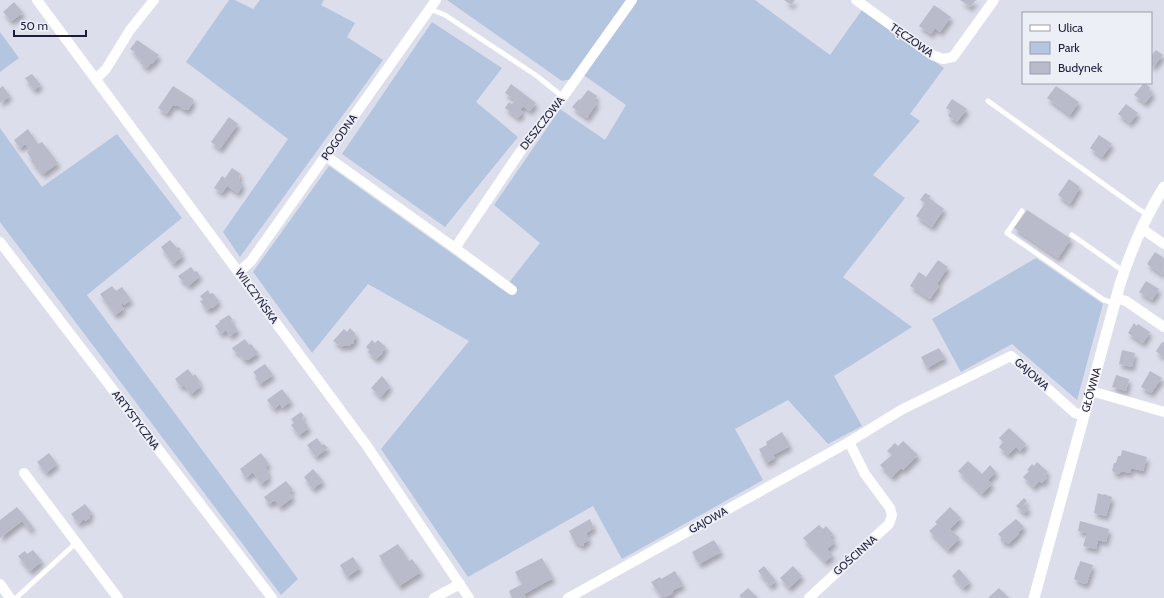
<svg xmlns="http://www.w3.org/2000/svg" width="1164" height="598" font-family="Cabin,sans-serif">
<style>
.green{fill:#b3c5df}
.building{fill:#b9bbcb;filter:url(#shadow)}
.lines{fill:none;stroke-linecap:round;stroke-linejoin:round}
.service{stroke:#fff;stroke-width:5}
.minor{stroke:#fff;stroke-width:10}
.tertiary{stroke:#fff;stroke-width:11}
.labels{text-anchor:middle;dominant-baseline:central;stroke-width:3.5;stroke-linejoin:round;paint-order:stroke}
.street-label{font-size:11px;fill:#1f1d3b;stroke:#edeff7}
</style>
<defs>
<filter id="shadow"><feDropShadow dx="2.5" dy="4.5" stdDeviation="2" flood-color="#0004"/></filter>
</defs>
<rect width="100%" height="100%" fill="#dddeeb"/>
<!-- green -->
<g class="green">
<path d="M 229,0 L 235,0 L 253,9 L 260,0 L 324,0 L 321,5 L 355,23 L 347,37 L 383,60 L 240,257 L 223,232 L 288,139 L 186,62 Z"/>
<path d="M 447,0 L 755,0 L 830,55 L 862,10 L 944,68 L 910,114 L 920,121 L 873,175 L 905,198 L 843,277 L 912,327 L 834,376 L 862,426 L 828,444 L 788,400 L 735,429 L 763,480 L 622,559 L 593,506 L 468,577 L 381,449 L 469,341 L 368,284 L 312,353 L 253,272 L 329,166 L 503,290 L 540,243 L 494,205 L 560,109 L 605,140 L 626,105 L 585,76 L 562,81 Z"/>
<path d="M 432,22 L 502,68 L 476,102 L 518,137 L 445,227 L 342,154 Z"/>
<path d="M 0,32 L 19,58 L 0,72 Z"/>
<path d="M 0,128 L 42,187 L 117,134 L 182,218 L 87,295 L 298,579 L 281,595 L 0,222 Z"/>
<path d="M 1036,258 L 1103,304 L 1077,400 L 1012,344 L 961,372 L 932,319 Z"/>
</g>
<!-- building -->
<g class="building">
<path d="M 784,0 L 795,0 L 791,5 Z"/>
<path d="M 960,0 L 976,0 L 970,7 Z"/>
<path d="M 14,2 L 23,13 L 11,21 L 3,12 Z"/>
<path d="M 934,5 L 951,17 L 940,32 L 935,28 L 931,34 L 919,26 Z"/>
<path d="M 137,40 L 159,55 L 153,63 L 150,64 L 147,68 L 140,63 L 142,61 L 139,59 L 140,58 L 134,54 L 135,52 L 130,49 Z"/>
<path d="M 1156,50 L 1163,55 L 1153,67 L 1151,65 L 1151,56 Z"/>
<path d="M 32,74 L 41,85 L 34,90 L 25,78 Z"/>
<path d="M 1144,83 L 1150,87 L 1149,90 L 1153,93 L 1145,103 L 1134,95 Z"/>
<path d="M 511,84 L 536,103 L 530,111 L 523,106 L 520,110 L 523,112 L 518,118 L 505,108 L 509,102 L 512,104 L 515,100 L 505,93 Z"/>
<path d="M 3,86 L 10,96 L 0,103 L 0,88 Z"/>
<path d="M 173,86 L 193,99 L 193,102 L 188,110 L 185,110 L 177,105 L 172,106 L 167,114 L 158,108 Z"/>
<path d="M 1056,86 L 1079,102 L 1070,115 L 1047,98 Z"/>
<path d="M 588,90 L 597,96 L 594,101 L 597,103 L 587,118 L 572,107 L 579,99 L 580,100 Z"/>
<path d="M 952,99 L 967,109 L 957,122 L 948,116 L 951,111 L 946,108 Z"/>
<path d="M 1126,104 L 1138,113 L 1130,123 L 1118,114 Z"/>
<path d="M 229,117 L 238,124 L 220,149 L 211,142 Z"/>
<path d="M 28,129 L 38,144 L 42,142 L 58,163 L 43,174 L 31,161 L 32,160 L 27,152 L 30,150 L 25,144 L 20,148 L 14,140 Z"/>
<path d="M 1099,135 L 1112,144 L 1102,157 L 1090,148 Z"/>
<path d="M 232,168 L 241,174 L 239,176 L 240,182 L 243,184 L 238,193 L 227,186 L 222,193 L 214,188 L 222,176 L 225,178 Z"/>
<path d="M 1069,179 L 1080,187 L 1070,204 L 1058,195 Z"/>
<path d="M 925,193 L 931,196 L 929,198 L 944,209 L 932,227 L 916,216 L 925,203 L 920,200 Z"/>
<path d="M 1027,210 L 1071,239 L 1058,258 L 1014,228 Z"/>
<path d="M 170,240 L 177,248 L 179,247 L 181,250 L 179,251 L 183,256 L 173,264 L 161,247 Z"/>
<path d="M 1155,252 L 1164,258 L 1163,275 L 1147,264 Z"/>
<path d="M 938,260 L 948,267 L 937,284 L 939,286 L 930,299 L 910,286 L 919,272 L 926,277 Z"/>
<path d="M 191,267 L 195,272 L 197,271 L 200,276 L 188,286 L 184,281 L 183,282 L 178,276 Z"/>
<path d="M 1146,281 L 1159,289 L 1152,300 L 1139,292 Z"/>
<path d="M 112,286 L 116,291 L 122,287 L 131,300 L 124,305 L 123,303 L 121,305 L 124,309 L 115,315 L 100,294 Z"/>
<path d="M 208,290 L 210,294 L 213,293 L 219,301 L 213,308 L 212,307 L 207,310 L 200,301 L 203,300 L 200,296 Z"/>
<path d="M 229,315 L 233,320 L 231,321 L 238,330 L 230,336 L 226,330 L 221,334 L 215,326 L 220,322 L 219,321 Z"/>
<path d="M 1134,323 L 1137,326 L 1138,324 L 1150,332 L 1143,343 L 1128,333 Z"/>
<path d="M 350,328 L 355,333 L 356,338 L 354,340 L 354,343 L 351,344 L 349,346 L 346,346 L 344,345 L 342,347 L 333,341 L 344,329 L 347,332 Z"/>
<path d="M 245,339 L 249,345 L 251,344 L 258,353 L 248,360 L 244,360 L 237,351 L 236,353 L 232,348 Z"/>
<path d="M 372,340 L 375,343 L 378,340 L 386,347 L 382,352 L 383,353 L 376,359 L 368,352 L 369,350 L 366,347 Z"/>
<path d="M 1162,342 L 1164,343 L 1164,358 L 1156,351 Z"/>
<path d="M 939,348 L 945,358 L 927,368 L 921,357 Z"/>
<path d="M 1122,350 L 1135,353 L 1132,367 L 1119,364 Z"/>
<path d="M 265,364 L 273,375 L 260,384 L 255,378 L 257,377 L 253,372 Z"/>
<path d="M 188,369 L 193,376 L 195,374 L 200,381 L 198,382 L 201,386 L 191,394 L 184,385 L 181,387 L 175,379 Z"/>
<path d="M 1150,371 L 1162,378 L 1151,393 L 1141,387 Z"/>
<path d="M 1116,375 L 1129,379 L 1126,391 L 1112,387 Z"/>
<path d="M 382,376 L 390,386 L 381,397 L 371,388 Z"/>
<path d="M 282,389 L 291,401 L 282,408 L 280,404 L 274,409 L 267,400 Z"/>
<path d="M 301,412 L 304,416 L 302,418 L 309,428 L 299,435 L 291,425 L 294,423 L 291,419 Z"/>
<path d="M 1009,428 L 1026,444 L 1020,451 L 1016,447 L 1008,455 L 999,447 L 1003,442 L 999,438 Z"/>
<path d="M 782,432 L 790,446 L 773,455 L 775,458 L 766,463 L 759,449 L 767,445 L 766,442 Z"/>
<path d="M 317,438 L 322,445 L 324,444 L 328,448 L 316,457 L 307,445 Z"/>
<path d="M 903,441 L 918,455 L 903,470 L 901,468 L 892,477 L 880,465 L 892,455 L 887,451 L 895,443 L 898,446 Z"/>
<path d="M 1122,450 L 1147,457 L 1143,471 L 1131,468 L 1130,473 L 1121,471 L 1120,473 L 1118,474 L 1112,471 L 1114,463 L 1116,463 L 1118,456 L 1121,456 Z"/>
<path d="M 49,453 L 57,464 L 46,473 L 37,462 Z"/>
<path d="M 261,453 L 269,464 L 265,467 L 269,473 L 267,475 L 269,478 L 261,484 L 253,472 L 246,478 L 240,469 Z"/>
<path d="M 968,461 L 982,474 L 990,465 L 996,472 L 988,480 L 992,484 L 982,494 L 958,471 Z"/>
<path d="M 1037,462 L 1048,472 L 1045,475 L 1047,478 L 1042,483 L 1039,481 L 1034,487 L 1023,477 L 1029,471 L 1027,470 L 1032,464 L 1034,466 Z"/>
<path d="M 313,469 L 323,481 L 313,489 L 304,477 Z"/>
<path d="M 286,481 L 293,490 L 289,492 L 293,497 L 280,507 L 275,500 L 269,504 L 264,497 Z"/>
<path d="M 1098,493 L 1103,495 L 1104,494 L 1112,497 L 1106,516 L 1094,513 Z"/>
<path d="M 1024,498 L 1027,501 L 1024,504 L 1029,509 L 1024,513 L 1016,506 Z"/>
<path d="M 85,504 L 92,513 L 89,516 L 90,518 L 85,521 L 84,519 L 79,524 L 71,514 Z"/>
<path d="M 17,507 L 33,527 L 30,530 L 22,521 L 0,538 L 0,520 Z"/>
<path d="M 950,507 L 961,518 L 950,529 L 960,538 L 948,550 L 929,531 L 937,524 L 935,522 Z"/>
<path d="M 590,519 L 594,528 L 586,533 L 589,540 L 584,543 L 584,545 L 582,546 L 580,545 L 578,542 L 576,544 L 569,531 Z"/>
<path d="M 1016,519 L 1024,527 L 1018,533 L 1019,534 L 1008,544 L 1005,541 L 1003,542 L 1001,540 L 1001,537 L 998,534 Z"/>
<path d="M 1080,521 L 1109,529 L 1106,542 L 1098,540 L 1096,549 L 1083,546 L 1087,533 L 1078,531 Z"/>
<path d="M 819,525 L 823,529 L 826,526 L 833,534 L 830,537 L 835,542 L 827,549 L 833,555 L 825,562 L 803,538 Z"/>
<path d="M 714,540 L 721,552 L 699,564 L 692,552 Z"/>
<path d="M 398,544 L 409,561 L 412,559 L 421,572 L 399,586 L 379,556 Z"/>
<path d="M 33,550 L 42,561 L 30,571 L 18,556 L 25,551 L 27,554 Z"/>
<path d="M 353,557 L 360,568 L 347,577 L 340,565 Z"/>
<path d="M 542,558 L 553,578 L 524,594 L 526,598 L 512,598 L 509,591 L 522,584 L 515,572 Z"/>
<path d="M 1080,561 L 1093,565 L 1087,583 L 1084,584 L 1074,579 L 1078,566 L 1079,566 Z"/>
<path d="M 764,566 L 776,581 L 770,586 L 758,571 Z"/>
<path d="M 793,566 L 802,576 L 789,588 L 780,578 Z"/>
<path d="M 959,569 L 970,582 L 963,588 L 952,576 Z"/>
<path d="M 675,571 L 683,585 L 672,591 L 673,593 L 666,597 L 660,595 L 651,582 L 660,577 L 661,579 Z"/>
<path d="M 748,588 L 758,598 L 742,598 L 739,596 Z"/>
<path d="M 999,588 L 1009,598 L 988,598 Z"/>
</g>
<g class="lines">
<!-- service -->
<g class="service">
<path d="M 430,9 L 445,15 L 537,76 L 563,97"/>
<path d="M 988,101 L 1137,208 L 1148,215"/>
<path d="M 1022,211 L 1007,233 L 1104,300 L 1114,303"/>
<path d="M 1072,235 L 1119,268 L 1125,270"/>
<path d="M 16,598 L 76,543"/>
</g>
<!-- minor -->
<g class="minor">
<path d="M 37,0 L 367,446 L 469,598"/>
<path d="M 856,0 L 932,55 L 943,59 L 953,57 L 994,0"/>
<path d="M 96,79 L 106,69 L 130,30 L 154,0"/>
<path d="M 326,156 L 455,248 L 520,152 L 563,97 L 632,0"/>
<path d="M 1141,228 L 1164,244"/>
<path d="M 0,242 L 272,598"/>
<path d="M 455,248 L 512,290"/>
<path d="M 239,272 L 251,261 L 436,0"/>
<path d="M 1116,298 L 1126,301 L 1164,327"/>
<path d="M 1091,391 L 1164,412"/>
<path d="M 24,473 L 118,598"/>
<path d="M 0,584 L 10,598"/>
<path d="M 434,598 L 460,584"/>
<path d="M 568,598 L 849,442 L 901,410 L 1011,356 L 1075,413 L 1084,415"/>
<path d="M 809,598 L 889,524 L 892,515 L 890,508 L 865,474 L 849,442"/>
</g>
<!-- tertiary -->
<path class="tertiary" id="s1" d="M 1034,598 L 1120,284 C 1131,250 1145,217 1164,187"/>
</g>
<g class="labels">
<!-- street labels -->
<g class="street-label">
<text transform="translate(912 40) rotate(35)">TĘCZOWA</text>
<text transform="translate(542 123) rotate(-52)">DESZCZOWA</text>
<text transform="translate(339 137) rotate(-55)">POGODNA</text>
<text transform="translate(257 296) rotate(54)">WILCZYŃSKA</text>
<text transform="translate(1032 374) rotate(42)">GAJOWA</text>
<text stroke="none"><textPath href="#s1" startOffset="216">GŁÓWNA</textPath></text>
<text transform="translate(136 420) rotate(53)">ARTYSTYCZNA</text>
<text transform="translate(708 520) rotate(-29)">GAJOWA</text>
<text transform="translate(855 555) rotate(-42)">GOŚCINNA</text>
</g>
</g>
<!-- legend -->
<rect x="1022" y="12" width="130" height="72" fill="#edeff7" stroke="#9b9bac"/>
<rect x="1030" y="25" width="20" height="6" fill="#ffffff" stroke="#9b9bac"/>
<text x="1058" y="32" font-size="12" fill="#1f1d3b">Ulica</text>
<rect x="1030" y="42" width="20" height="12" fill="#b3c5df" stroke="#9b9bac"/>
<text x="1058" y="52" font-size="12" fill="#1f1d3b">Park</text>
<rect x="1030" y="62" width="20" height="12" fill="#b9bbcb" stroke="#9b9bac"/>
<text x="1058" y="72" font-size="12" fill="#1f1d3b">Budynek</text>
<!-- scale -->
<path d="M14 30v6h72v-6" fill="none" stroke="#1f1d3b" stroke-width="2"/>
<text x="20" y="30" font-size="12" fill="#1f1d3b" stroke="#edeff7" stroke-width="3" paint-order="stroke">50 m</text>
</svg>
